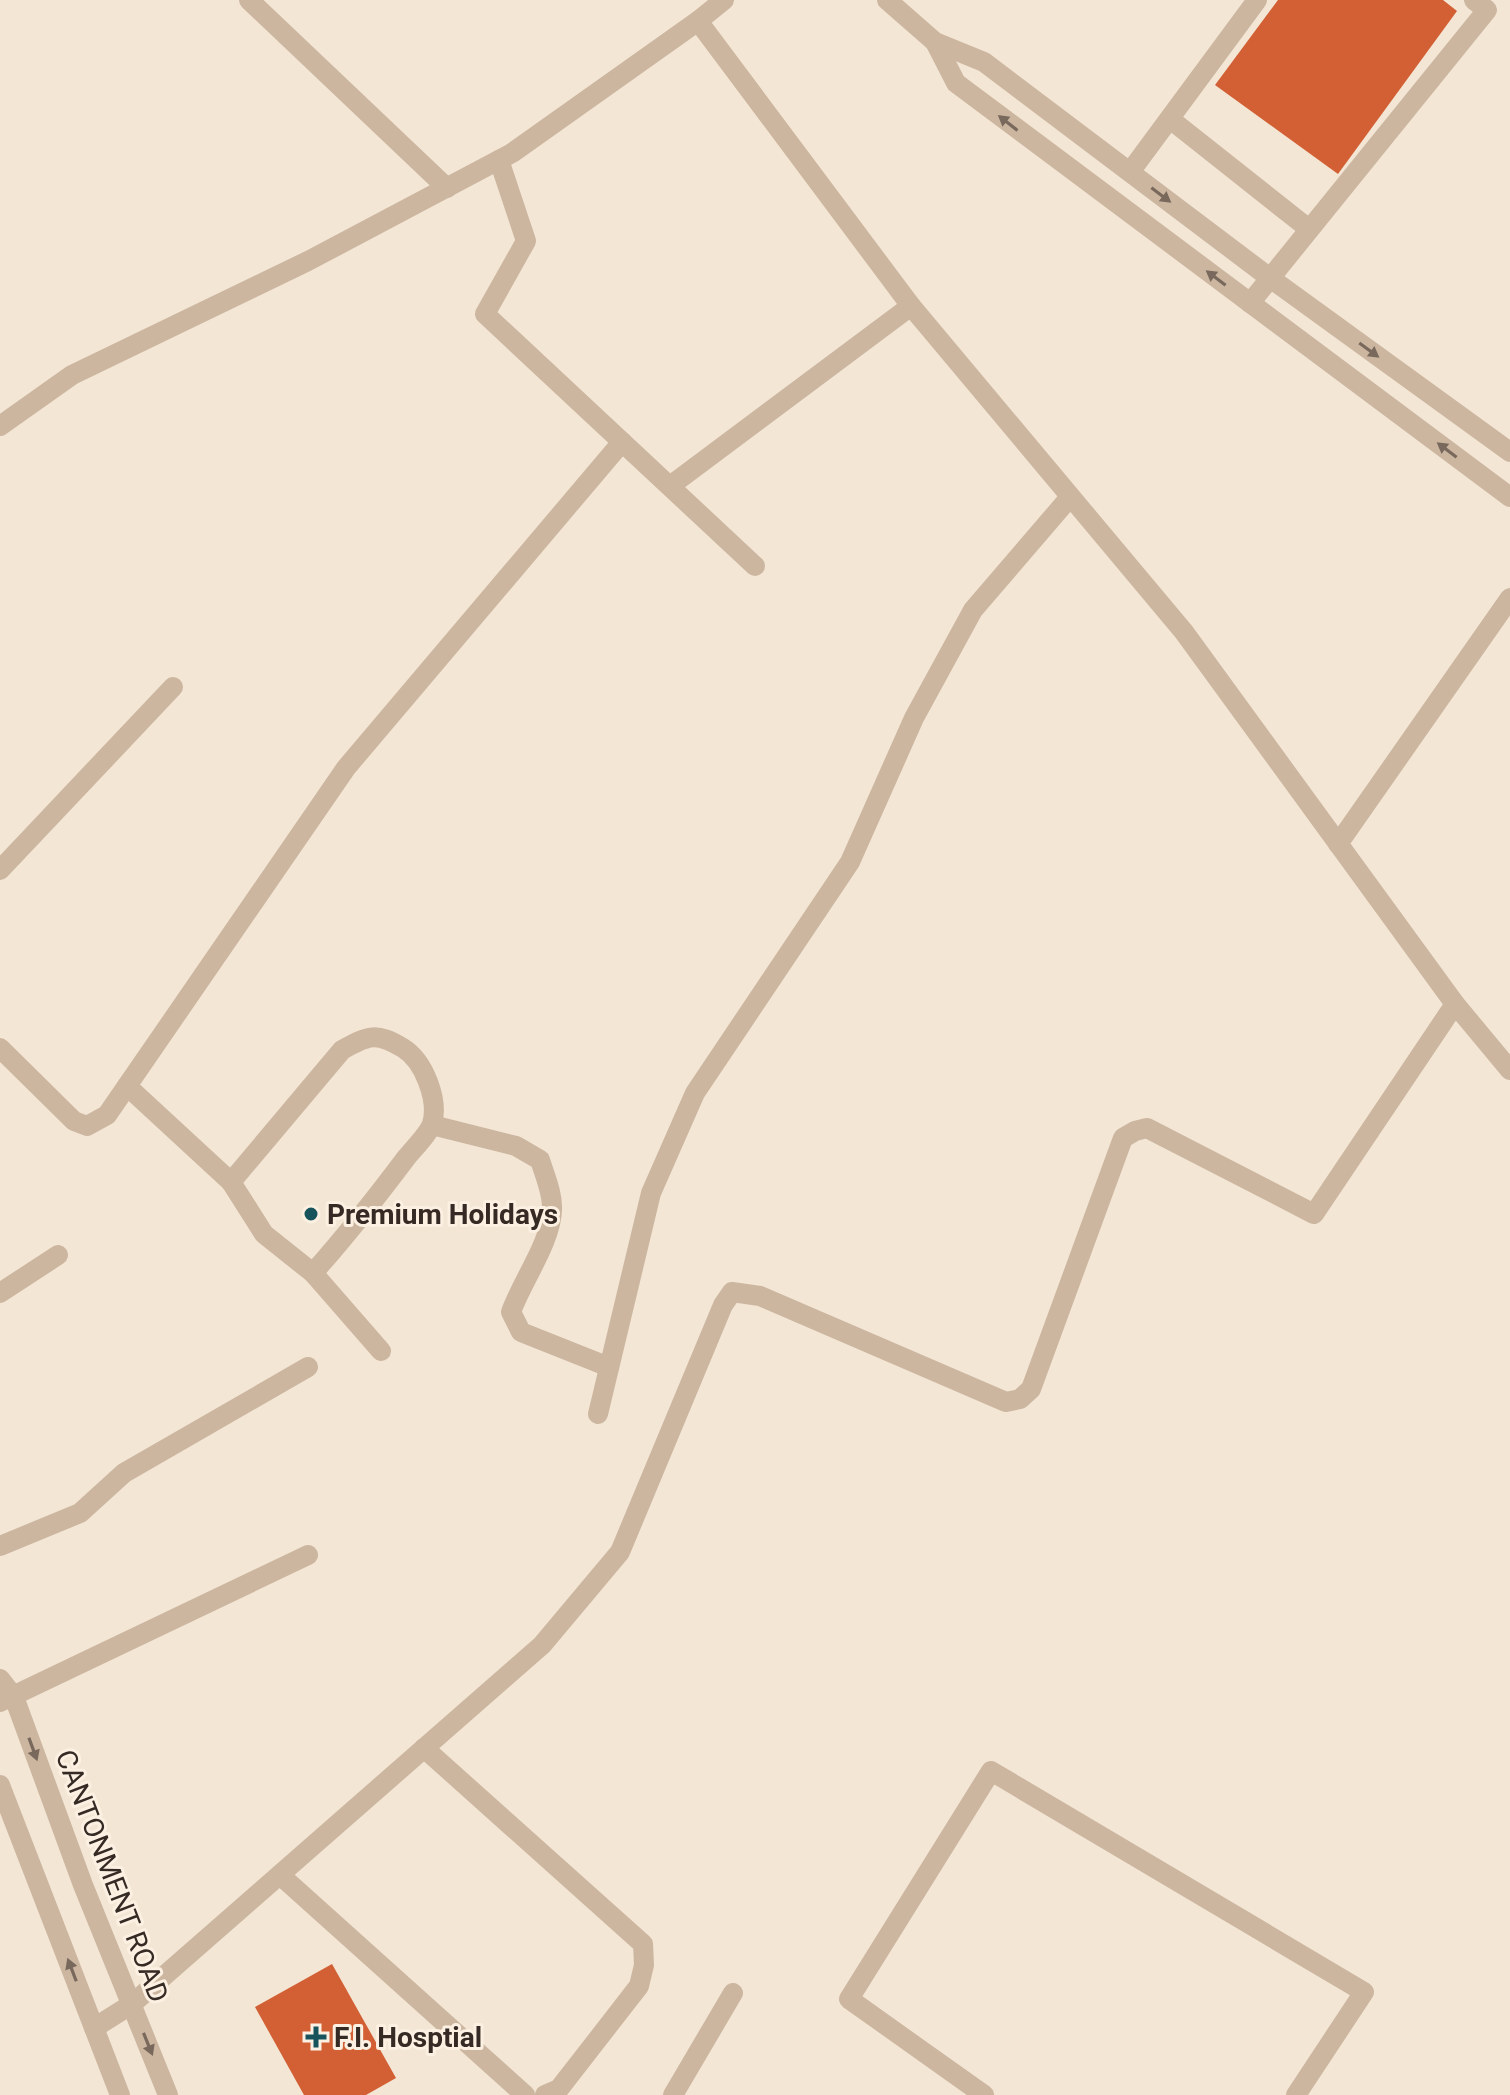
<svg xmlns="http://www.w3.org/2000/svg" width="1510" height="2095" font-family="Roboto,sans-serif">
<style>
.building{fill:#d26034}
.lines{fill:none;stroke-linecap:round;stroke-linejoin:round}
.service{stroke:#ccb6a0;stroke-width:20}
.minor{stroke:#ccb6a0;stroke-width:20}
.tertiary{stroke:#ccb6a0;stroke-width:20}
.oneway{fill:#79695c}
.poi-dot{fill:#16535a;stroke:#fbf0e1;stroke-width:3}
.labels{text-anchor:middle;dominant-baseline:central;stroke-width:6;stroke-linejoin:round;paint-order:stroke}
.poi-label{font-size:28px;font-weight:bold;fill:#352a24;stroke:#fbf0e1;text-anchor:start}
.street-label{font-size:28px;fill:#352a24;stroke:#fbf0e1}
</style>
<rect width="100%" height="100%" fill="#f3e6d5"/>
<!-- building -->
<g class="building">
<path d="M 1278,0 L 1443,0 L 1457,11 L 1338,174 L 1215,85 Z"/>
<path d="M 332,1964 L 396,2078 L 366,2095 L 304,2095 L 255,2007 Z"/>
</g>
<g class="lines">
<!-- service -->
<g class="service">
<path d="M 249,0 L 447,188"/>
<path d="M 698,21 L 911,306 L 1184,632 L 1455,1004 L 1510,1070"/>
<path d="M 1170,119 L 1309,229"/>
<path d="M 499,160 L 526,241 L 485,314 L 755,566"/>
<path d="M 1130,172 L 1257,0"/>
<path d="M 1250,303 L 1487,10 L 1474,0"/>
<path d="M 0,870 L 173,687"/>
<path d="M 0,1048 L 74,1121 L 87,1126 L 107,1115 L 346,768 L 622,442"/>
<path d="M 127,1086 L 231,1182 L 264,1234 L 313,1273 L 381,1351"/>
<path d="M 432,1125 L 516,1146 L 540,1160 C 545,1176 553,1194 552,1210 C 551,1242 522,1281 511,1312 L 521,1332 L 609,1367"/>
<path d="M 231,1182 L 342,1050 C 369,1035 376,1032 403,1048 C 424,1061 439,1100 432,1124 C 428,1135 413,1149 406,1158 C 376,1198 346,1236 313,1273"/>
<path d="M 598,1414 L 651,1193 L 695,1093 L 850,862 L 914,718 L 973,610 L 1070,497"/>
<path d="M 0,1546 L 80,1513 L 124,1473 L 308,1367"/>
<path d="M 0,1702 L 308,1555"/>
<path d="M 424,1748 L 643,1944 L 644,1965 L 639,1986 L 559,2089 L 545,2095"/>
<path d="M 280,1875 L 525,2095"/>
<path d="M 984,2095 L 849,1999 L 991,1771 L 1364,1992 L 1296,2095"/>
</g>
<!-- minor -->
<g class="minor">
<path d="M 0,426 L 72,375 L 308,261 L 512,153 L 698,21 L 724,0"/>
<path d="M 670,486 L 911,306"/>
<path d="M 1338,844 L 1510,598"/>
<path d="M 0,1293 L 58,1255"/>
<path d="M 94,2028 L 132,2004 L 542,1645 L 620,1552 L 723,1305 L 732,1292 L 760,1296 L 1006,1402 L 1020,1399 L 1031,1389 L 1123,1138 L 1135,1131 L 1147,1128 L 1314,1214 L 1455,1004"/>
<path d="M 673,2095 L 733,1993"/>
</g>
<!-- tertiary -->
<g class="tertiary">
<path d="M 887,0 L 935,42 L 984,62 L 1270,278 L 1510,452"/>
<path d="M 935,42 L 956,83 L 1510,497"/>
<path d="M 0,1679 L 14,1697 L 83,1885 L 168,2095"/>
<path d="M 0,1785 L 120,2095"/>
</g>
</g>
<!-- one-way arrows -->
<defs><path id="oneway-solid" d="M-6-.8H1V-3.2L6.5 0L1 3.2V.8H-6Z" transform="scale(2)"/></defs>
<g class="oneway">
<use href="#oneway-solid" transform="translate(1008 123) rotate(-142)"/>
<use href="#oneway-solid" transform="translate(1161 195) rotate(37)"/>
<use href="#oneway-solid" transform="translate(1216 278) rotate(-143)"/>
<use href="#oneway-solid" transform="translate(1369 350) rotate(36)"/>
<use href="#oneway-solid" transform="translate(1447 450) rotate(-143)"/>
<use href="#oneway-solid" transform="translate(33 1749) rotate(70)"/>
<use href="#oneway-solid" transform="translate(72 1970) rotate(-111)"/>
<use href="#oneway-solid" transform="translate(148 2044) rotate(68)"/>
</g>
<!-- markers -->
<g class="poi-dot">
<circle cx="311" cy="1214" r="8"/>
<path d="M312 2025h8v8h8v8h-8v8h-8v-8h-8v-8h8z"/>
</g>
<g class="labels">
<!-- poi labels -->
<g class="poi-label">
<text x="327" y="1214">Premium Holidays</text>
<text x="334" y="2037">F.I. Hosptial</text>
</g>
<!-- street labels -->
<g class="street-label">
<text transform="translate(112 1876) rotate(69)">CANTONMENT ROAD</text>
</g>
</g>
</svg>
